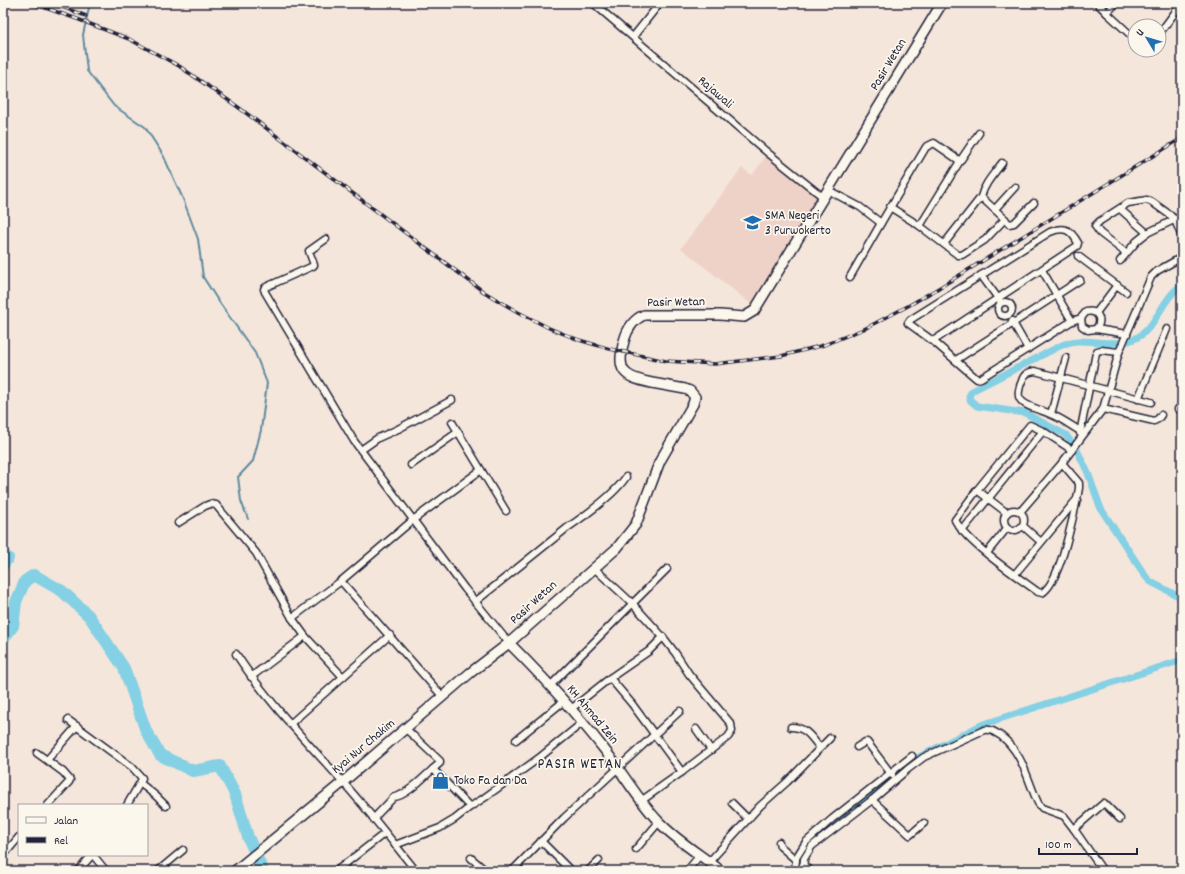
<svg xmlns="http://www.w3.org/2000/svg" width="1185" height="874" font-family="Dekko,sans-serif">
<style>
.built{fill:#eed2c7}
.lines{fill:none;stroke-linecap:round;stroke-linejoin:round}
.stream{stroke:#5d8aa0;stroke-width:2}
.canal{stroke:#84d0e4;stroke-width:7}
.river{stroke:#84d0e4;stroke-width:12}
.street-casing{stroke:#22223b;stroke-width:9}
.secondary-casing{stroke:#22223b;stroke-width:12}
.street{stroke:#fbf7ec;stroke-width:6}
.secondary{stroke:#fbf7ec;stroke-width:9}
.rail-casing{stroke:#22223b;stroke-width:3.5}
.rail{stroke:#fbf7ec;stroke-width:2;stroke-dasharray:6;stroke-linecap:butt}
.labels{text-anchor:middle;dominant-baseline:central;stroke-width:3.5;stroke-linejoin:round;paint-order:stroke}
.street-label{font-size:13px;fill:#22223b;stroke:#fbf7ec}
.poi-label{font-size:13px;fill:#22223b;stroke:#fbf7ec;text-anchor:start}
.quarter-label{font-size:15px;letter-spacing:1px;fill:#22223b;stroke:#fbf7ec}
</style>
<rect width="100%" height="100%" fill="#f5e6db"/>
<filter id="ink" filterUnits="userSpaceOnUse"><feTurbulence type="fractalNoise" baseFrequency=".025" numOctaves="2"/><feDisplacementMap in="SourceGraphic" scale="8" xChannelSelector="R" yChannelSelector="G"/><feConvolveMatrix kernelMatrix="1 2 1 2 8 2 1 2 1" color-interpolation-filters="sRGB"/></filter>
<g filter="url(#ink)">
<!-- built -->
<path class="built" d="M 767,155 L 820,198 L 752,305 L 681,248 L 742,168 L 752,175 Z"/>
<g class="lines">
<!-- stream -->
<path class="stream" d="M 90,3 L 83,35 L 87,71 L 114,106 L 145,127 L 163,155 L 183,199 L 198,239 L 203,277 L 217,299 L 255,353 L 267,383 L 261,430 L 253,461 L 238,477 L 241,501 L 248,519"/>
<!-- canal -->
<g class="canal">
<path d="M 1182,155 L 1180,159 L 1182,166"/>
<path d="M 1182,285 C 1163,297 1156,327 1138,337 C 1120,348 1096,340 1077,341 C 1072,341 1066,344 1062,345 L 972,391 L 969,396 L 970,400 L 977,406 L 1025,413 L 1066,435 L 1077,450 L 1088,473 L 1101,509 L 1146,577 L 1151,582 L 1182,598"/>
<path d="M 798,871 L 799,858 L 806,847 L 915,759 L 981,725 L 1182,660"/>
</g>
<!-- river -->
<g class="river">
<path d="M 3,554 L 8,558 L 3,565"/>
<path d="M 3,639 L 13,626 L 16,602 L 25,581 L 34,575 L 62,591 L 89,616 L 124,668 L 146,731 L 160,755 L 193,771 L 220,766 L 235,794 L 248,837 L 263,871"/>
</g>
<defs>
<g id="street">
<path d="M 593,3 L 768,153 L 823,197"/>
<path d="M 1097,3 L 1107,13"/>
<path d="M 1116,3 L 1107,13 L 1135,39"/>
<path d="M 1159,34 L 1182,3"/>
<path d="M 633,37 L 660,3"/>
<path d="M 960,161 L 979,133"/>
<path d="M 828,190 L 860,207 L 881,223 L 926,147 L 934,143 L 960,161 L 920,226"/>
<path d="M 890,207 L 920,226 L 958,255 L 962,255 L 985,240 L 1005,219 L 981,197 C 984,184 994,174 1002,163"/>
<path d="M 995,209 L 1015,187"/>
<path d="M 1120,209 L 1147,233"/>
<path d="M 1005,219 L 1009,224 L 1014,223 L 1034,203"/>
<path d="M 326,239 L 309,251 L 314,265 L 313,266 L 266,287 L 264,289 L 265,292 L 354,441 L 465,589 L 509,643"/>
<path d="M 944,244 L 981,197"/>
<path d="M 1126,253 L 1100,233 L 1095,226 L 1100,221 L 1128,203 L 1147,200 L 1152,202 L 1170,215 L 1175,220 L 1182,237"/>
<path d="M 1078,256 L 1126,292"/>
<path d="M 1120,261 L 1137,241 L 1147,233 L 1182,216"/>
<path d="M 1042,270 L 1072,321"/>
<path d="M 981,275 L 1000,301"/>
<path d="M 850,277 L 881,223"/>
<circle cx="1005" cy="309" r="7"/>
<path d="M 1096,313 L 1117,285"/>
<path d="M 1081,318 L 1082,326 L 1088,330 L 1096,329 L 1127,334"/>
<path d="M 1012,321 L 1028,349"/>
<path d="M 933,341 L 1077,246 L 1078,243 C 1071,230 1065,226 1050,232 L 910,320 L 908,323 L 933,341 L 977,379 L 981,378 L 1072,321 L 1081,318 L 1086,312 C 1098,309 1103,320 1096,329"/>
<path d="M 956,360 L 1080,280"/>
<path d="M 1138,399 L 1167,329"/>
<path d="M 1103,409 L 1154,421 L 1158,419 L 1161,415"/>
<path d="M 1178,409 L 1182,409"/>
<path d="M 1051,414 L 1066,358"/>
<path d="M 452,422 L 506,511"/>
<path d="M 1080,431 C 1070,425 1061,418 1050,414 C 1041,409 1026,408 1020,399 C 1017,395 1020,385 1022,381 C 1024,374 1028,372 1035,371 L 1151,402"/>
<path d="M 1080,433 L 1096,353 L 1097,351 L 1101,350 L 1119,352"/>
<path d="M 361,450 L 378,438 L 398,429 L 452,400"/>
<path d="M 1072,450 L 1043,431 L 1030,425 L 977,490 L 955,520 C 968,544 1015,575 1038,592 L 1042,593 C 1060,582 1072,521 1077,499"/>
<path d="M 411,465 L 458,432"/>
<path d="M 977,490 L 1007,513"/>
<circle cx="1014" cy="520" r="10"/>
<path d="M 1020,512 L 1062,463 L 1103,409 L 1119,352 L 1151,277 L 1157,271 L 1182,257"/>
<path d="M 178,523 L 205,506 L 210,504 L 216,505 L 256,553 L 292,618"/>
<path d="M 1023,526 L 1041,542"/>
<path d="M 962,531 L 1043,431"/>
<path d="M 987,553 L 1007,528"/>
<path d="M 594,568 L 632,603 L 663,637 L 676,654 L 689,674 L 731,724 L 732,731 L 728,737 L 682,772 L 641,801"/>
<path d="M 1015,574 L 1077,499 L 1079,488 L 1079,483 L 1062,463"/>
<path d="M 341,581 L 443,697"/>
<path d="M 475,602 L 567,528 C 586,515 614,495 626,477"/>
<path d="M 305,636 L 343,677"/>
<path d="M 236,654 C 267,701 305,740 342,781 C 368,810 392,841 416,871"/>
<path d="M 251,677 L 305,636 L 292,618 L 341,581 L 413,520 L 481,470"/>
<path d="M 610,678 L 632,704 L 682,772"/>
<path d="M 551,685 L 667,569"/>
<path d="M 571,709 L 610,678 L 649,651 L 663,637"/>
<path d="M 68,720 L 132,767 L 142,778 L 141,781 L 127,805"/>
<path d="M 290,724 L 390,635"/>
<path d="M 791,727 C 806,727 811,737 820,748"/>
<path d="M 406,729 L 440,761 L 440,763 L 433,769 L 470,807"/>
<path d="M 696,729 L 711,750"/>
<path d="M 516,740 L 564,701"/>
<path d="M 857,747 L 865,742 L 867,742 L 892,775"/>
<path d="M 37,753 L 63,772 L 70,780 L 69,782 L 48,805"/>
<path d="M 47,760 L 77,726"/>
<path d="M 140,783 L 156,796 L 166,806"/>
<path d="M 872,800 L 910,835 L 924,823"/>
<path d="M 732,803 L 748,819"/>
<path d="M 373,819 L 394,797 C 405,797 424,777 433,769"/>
<path d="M 541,841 L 571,871"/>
<path d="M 779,842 L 780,846 L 796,860"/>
<path d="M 395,845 L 440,828 L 455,819 L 470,807 L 484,798 L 539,758 L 582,723"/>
<path d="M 636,849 L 659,822"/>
<path d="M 93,855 L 106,871"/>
<path d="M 3,856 L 19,837"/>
<path d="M 471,858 L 486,871"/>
<path d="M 709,862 L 760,806 L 787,782 L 830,738"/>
<path d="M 803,865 L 810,871"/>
<path d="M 78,871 L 92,855"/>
<path d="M 158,871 L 183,850"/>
<path d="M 336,871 L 385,833"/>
<path d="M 512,871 L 564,818 L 680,711"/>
<path d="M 588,871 L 599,860"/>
<path d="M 687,871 L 700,855"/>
<path d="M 795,871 L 796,858 L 806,842 L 832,819 L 912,756"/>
<path d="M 803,871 L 804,859 L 812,846 L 872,800 L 908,769 L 924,757 L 984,730 C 991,729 995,732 1001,736 C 1023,753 1027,779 1038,803 L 1042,808 L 1064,816 L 1074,829"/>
<path d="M 1103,871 L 1074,829 L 1104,803 L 1120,819"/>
</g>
<g id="secondary">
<path d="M 509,643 C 543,677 575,712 604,749 C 623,773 638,800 659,822 C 677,841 701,855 721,871"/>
<path d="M 235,871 L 343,782 L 470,673 L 509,643 L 617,548 L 636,524 L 660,461 L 693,404 L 695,397 L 690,391 L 685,389 C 674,387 663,385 652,383 C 623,377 616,371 624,341 C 627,330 632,320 644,315 L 720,315 L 744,317 L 754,311 L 942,3"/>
</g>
</defs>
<!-- street casing -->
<use href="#street" class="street-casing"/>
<!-- secondary casing -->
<use href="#secondary" class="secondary-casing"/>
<!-- street -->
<use href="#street" class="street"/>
<!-- secondary -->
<use href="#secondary" class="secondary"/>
<defs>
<g id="rail">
<path d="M 27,3 L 40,6 L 77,19 L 129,39 L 179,66 L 238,107 L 484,292 L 516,311 L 549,328 L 579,340 L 610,349 L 666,361 L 715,364 L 781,356 L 824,345 L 866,328 L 908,306 L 942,286 L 1182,138"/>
<path d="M 52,3 L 86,16"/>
</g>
</defs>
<!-- rail casing -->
<use href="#rail" class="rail-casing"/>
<!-- rail -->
<use href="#rail" class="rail"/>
</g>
</g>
<!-- icons -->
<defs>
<symbol id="school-bare" viewBox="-9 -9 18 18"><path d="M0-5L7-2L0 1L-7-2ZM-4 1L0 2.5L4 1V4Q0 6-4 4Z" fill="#1f6fb2" stroke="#fbf7ec" stroke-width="2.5" paint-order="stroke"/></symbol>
<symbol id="shop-bare" viewBox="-9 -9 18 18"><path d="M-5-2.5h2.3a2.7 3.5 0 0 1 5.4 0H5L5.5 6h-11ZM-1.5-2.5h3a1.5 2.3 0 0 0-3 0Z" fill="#1f6fb2" stroke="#fbf7ec" stroke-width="2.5" paint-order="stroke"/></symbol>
</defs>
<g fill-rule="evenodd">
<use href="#school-bare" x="740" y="210" width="25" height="25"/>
<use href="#shop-bare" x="428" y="768" width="25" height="25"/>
</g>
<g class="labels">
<!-- street labels -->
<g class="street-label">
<text transform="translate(889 65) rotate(-59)">Pasir Wetan</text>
<text transform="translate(715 93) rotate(41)">Rajawali</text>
<text transform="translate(676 303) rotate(-1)">Pasir Wetan</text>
<text transform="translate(534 603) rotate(-42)">Pasir Wetan</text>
<text transform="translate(592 715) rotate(50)">KH Ahmad Zein</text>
<text transform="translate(364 747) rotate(-40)">Kyai Nur Chakim</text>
</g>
<!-- poi labels -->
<g class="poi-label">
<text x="765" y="216">SMA Negeri<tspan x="765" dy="15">3 Purwokerto</tspan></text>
<text x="454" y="781">Toko Fa dan Da</text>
</g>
<!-- quarter labels -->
<g class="quarter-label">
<text x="580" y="765">PASIR WETAN</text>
</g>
</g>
<!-- margin -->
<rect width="1185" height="874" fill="none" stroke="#fbf7ec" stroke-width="16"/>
<rect x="8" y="8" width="1169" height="858" fill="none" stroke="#22223b" stroke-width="1.5" filter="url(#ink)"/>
<!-- legend -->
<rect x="18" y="804" width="130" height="52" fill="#fbf7ec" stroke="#a4a2a5"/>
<rect x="26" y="817" width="20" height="6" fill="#fbf7ec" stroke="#a4a2a5"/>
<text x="54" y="824" font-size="12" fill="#22223b">Jalan</text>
<rect x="26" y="837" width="20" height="6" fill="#22223b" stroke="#a4a2a5"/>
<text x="54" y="844" font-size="12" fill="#22223b">Rel</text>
<!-- north arrow -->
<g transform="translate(1147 38) rotate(308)"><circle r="19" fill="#fbf7ec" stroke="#a4a2a5"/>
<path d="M0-3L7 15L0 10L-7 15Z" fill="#1f6fb2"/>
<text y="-6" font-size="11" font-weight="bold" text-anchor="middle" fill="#22223b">U</text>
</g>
<!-- scale -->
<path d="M1039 848v6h98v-6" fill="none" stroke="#22223b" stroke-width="2"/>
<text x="1045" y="848" font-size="12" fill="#22223b" stroke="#fbf7ec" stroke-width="3" paint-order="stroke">100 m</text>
</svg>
